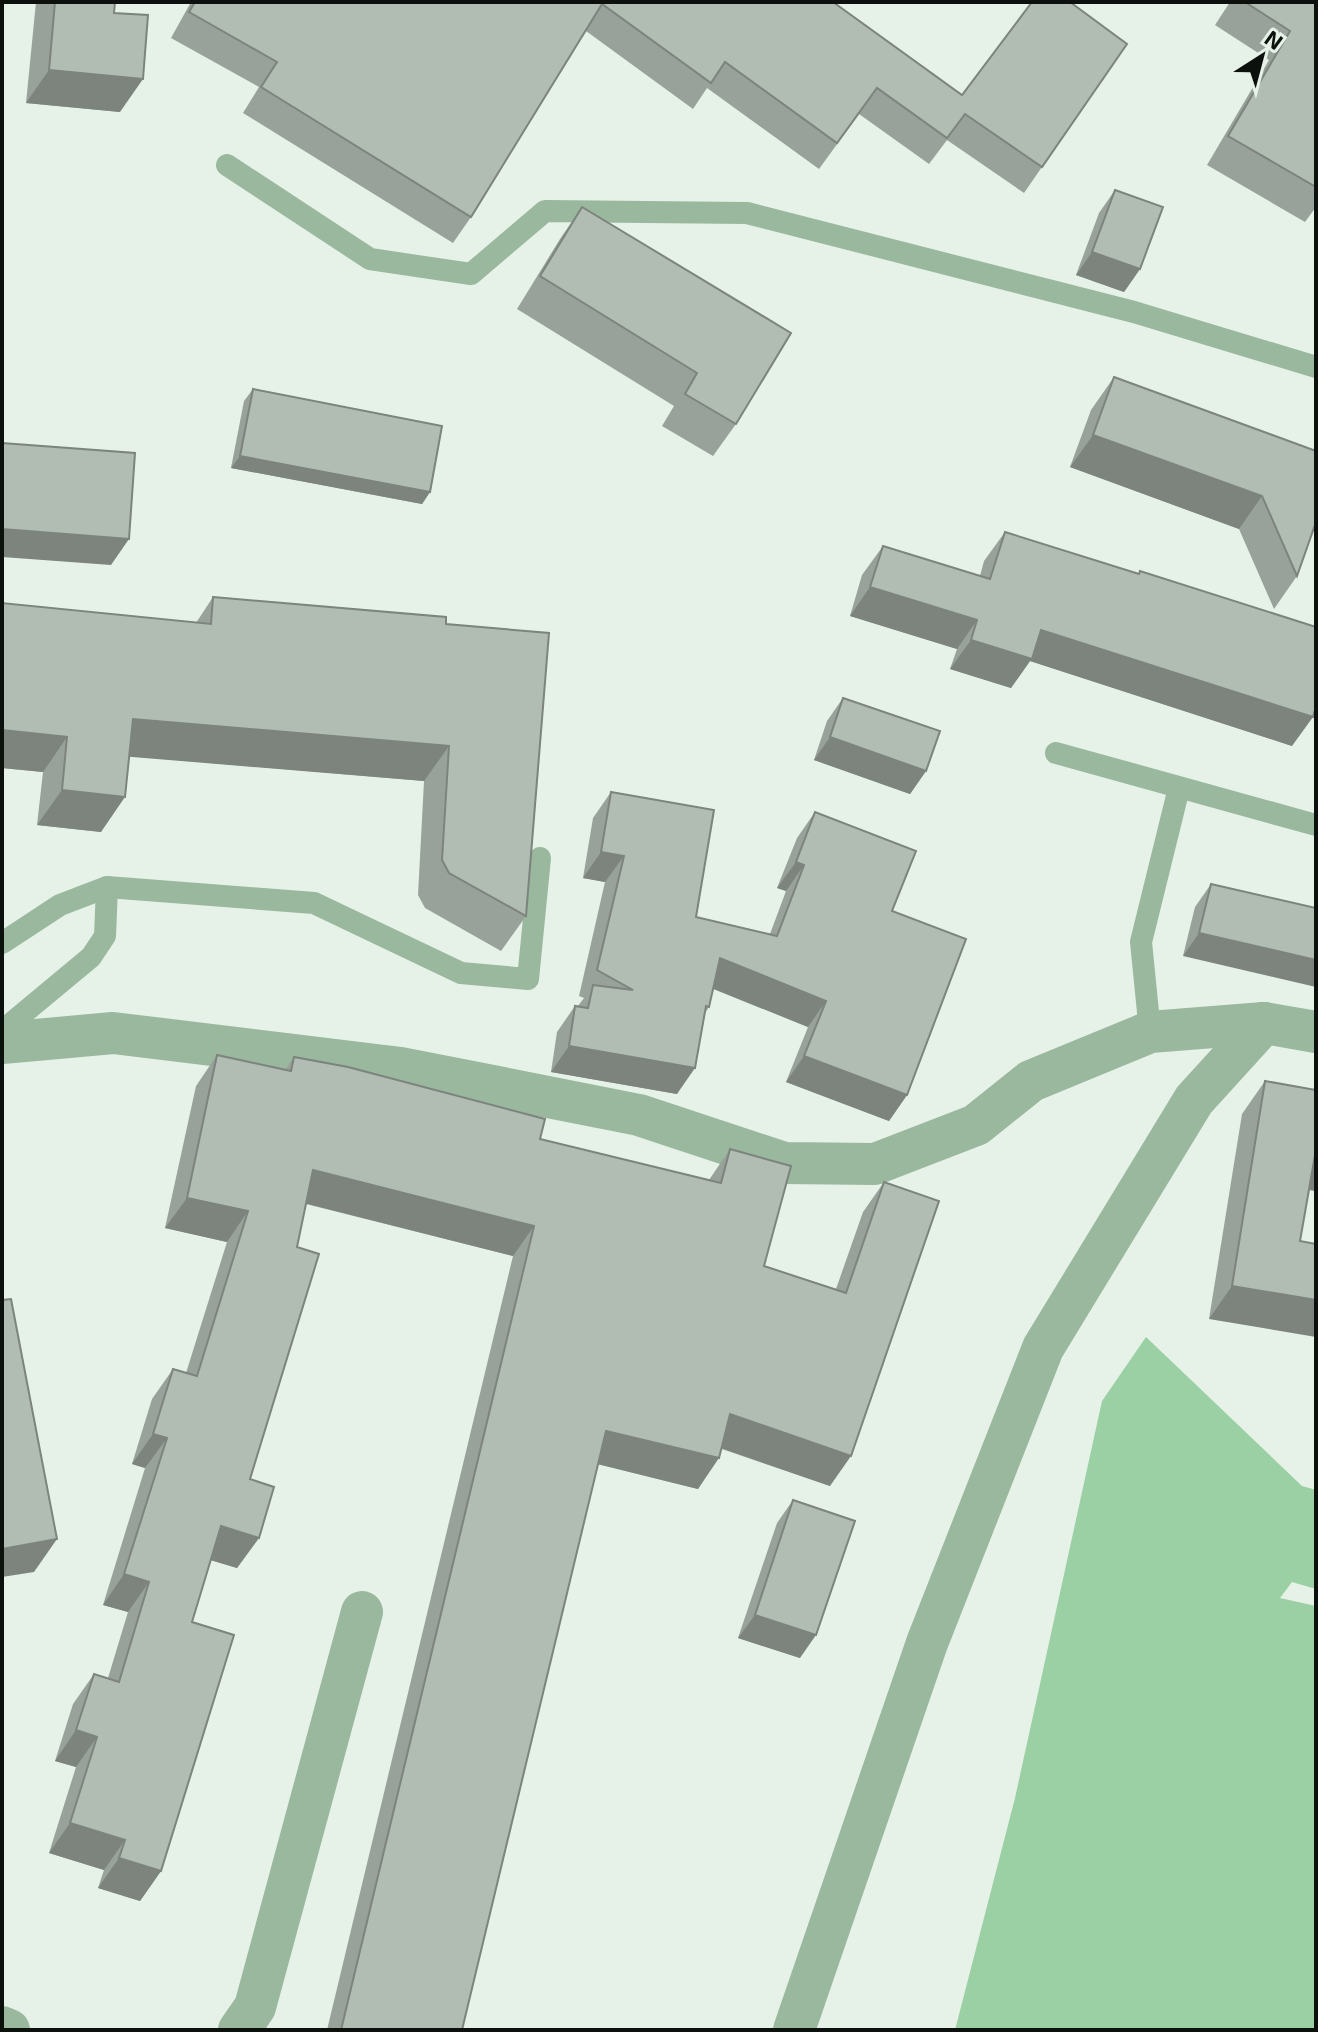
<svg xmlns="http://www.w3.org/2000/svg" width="1318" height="2032" font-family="'Exo 2',sans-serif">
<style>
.green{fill:#9bcfa4}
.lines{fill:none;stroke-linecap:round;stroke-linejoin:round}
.service{stroke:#99b89e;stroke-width:22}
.minor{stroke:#99b89e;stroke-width:42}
.wall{fill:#98a29a}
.shaded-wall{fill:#7c847d}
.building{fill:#b1bcb3;stroke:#7c847d;stroke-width:2}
</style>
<rect width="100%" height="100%" fill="#e6f2e7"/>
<!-- green -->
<path class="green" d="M 1146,1337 L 1302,1486 L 1316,1490 L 1316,1589 L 1292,1582 L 1280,1598 L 1316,1606 L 1316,2030 L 955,2030 L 1015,1798 L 1102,1401 Z"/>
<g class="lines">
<!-- service -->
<g class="service">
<path d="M 227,165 L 370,259 L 471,274 L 545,211 L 747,213 L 1134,312 L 1316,367"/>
<path d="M 1056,753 L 1316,825"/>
<path d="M 2,943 L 60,905 L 107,887 L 314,903 L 461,973 L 528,979 L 540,858"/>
<path d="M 2,1031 L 91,957 L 105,936 L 107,887"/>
<path d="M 1150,1032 L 1141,942 L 1179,788"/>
</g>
<!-- minor -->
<g class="minor">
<path d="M 2,1043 L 113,1033 L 401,1068 L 639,1115 L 784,1163 L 875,1164 L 976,1125 L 1031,1081 L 1150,1032 L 1264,1023 L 1316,1032"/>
<path d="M 2,2027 L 9,2030"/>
<path d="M 239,2030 L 255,2007 L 362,1612"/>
<path d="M 794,2030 L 927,1643 L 1043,1348 L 1194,1100 L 1264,1023"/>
</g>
</g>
<!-- wall -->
<g class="wall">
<path d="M 36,2 L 115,2 L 114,13 L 120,112 L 26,103 Z"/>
<path d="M 191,2 L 833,2 L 962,95 L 1127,44 L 1024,193 L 947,140 L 929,164 L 859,114 L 819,169 L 707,88 L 693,109 L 586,31 L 471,217 L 453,243 L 243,113 L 259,87 L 171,38 Z"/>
<path d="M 1230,2 L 1316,2 L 1316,207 L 1305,222 L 1207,165 L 1269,60 L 1215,25 Z"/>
<path d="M 1115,190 L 1140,269 L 1124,292 L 1076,275 L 1099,213 Z"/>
<path d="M 582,207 L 736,424 L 713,456 L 662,426 L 674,406 L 517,309 L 560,239 Z"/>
<path d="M 1114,377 L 1316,451 L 1297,576 L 1274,609 L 1239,529 L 1070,467 L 1091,410 Z"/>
<path d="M 253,389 L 430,492 L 422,504 L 231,468 L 244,401 Z"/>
<path d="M 1005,532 L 1138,574 L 1140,571 L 1292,746 L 1030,661 L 1011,688 L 950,669 L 957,649 L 850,616 L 862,575 L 883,546 L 980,576 L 984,561 Z"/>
<path d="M 213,597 L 446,624 L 526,916 L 501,951 L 425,908 L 418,895 L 424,781 L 129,756 L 101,832 L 37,825 L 43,772 L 2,768 L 196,623 Z"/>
<path d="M 843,698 L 926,771 L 910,794 L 814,760 L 827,721 Z"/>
<path d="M 611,792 L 696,917 L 770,934 L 786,891 L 777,888 L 797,838 L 815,812 L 892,911 L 907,1095 L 889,1121 L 786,1082 L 808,1027 L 713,989 L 709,1007 L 705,1013 L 677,1094 L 551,1072 L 557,1032 L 575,1006 L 578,1006 L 584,998 L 579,996 L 605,882 L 583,878 L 593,818 Z"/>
<path d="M 1211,884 L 1316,908 L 1183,956 L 1195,907 Z"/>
<path d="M 217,1055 L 285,1070 L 294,1057 L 540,1139 L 709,1180 L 730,1149 L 764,1266 L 836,1289 L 863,1212 L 884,1182 L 830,1486 L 722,1449 L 698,1489 L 598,1464 L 462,2030 L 327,2030 L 513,1256 L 306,1204 L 250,1479 L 259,1538 L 237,1568 L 211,1560 L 192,1622 L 161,1871 L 140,1901 L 98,1888 L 104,1870 L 49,1853 L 76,1767 L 55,1761 L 73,1704 L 94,1674 L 108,1678 L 128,1612 L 103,1605 L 145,1468 L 132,1464 L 152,1399 L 173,1369 L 186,1373 L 227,1242 L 165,1228 L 196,1086 Z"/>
<path d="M 1265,1081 L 1316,1090 L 1316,1191 L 1309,1190 L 1300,1241 L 1209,1319 L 1242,1114 Z"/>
<path d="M 793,1500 L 800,1658 L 738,1638 L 777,1523 Z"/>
</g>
<!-- shaded-wall -->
<g class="shaded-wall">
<path d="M 49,70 L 143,79 L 120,112 L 26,103 Z"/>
<path d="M 1092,252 L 1140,269 L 1124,292 L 1076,275 Z"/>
<path d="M 1093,435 L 1262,496 L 1239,529 L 1070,467 Z"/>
<path d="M 240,456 L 430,492 L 422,504 L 231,468 Z"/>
<path d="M 2,529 L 129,539 L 111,565 L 2,557 Z"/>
<path d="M 870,587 L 977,620 L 957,649 L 850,616 Z"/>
<path d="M 1041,630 L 1313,717 L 1292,746 L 1030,661 L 1011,688 L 950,669 L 971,640 Z"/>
<path d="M 133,719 L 449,746 L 424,781 L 108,755 Z"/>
<path d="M 2,730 L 67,737 L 43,772 L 2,768 Z"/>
<path d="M 830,737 L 926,771 L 910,794 L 814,760 Z"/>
<path d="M 62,790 L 125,797 L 101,832 L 37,825 Z"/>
<path d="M 601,852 L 624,856 L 605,882 L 583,878 Z"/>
<path d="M 796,862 L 804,865 L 786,891 L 777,888 Z"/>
<path d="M 1199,933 L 1316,960 L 1316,987 L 1183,956 Z"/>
<path d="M 720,958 L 826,1001 L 808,1027 L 702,984 Z"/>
<path d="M 569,1046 L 695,1068 L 677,1094 L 551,1072 Z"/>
<path d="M 804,1056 L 907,1095 L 889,1121 L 786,1082 Z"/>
<path d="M 1315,1155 L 1316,1155 L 1316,1191 L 1292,1187 Z"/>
<path d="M 313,1170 L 534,1226 L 513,1256 L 292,1200 Z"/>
<path d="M 187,1198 L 248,1211 L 227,1242 L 165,1228 Z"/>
<path d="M 1232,1286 L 1316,1300 L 1316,1337 L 1209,1319 Z"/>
<path d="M 730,1414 L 851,1456 L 830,1486 L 709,1444 Z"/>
<path d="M 606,1431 L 719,1458 L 698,1489 L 585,1461 Z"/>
<path d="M 153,1434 L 167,1438 L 145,1468 L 132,1464 Z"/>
<path d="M 221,1526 L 259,1538 L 237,1568 L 200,1557 Z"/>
<path d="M 57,1539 L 34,1572 L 2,1577 L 2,1549 Z"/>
<path d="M 124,1574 L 149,1582 L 128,1612 L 103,1605 Z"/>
<path d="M 755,1615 L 816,1635 L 800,1658 L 738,1638 Z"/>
<path d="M 76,1730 L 97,1737 L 76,1767 L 55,1761 Z"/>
<path d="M 70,1823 L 125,1840 L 104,1870 L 49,1853 Z"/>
<path d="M 119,1858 L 161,1871 L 140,1901 L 98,1888 Z"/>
</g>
<!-- building -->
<g class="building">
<path d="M 55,2 L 115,2 L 114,13 L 148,15 L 143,79 L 49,70 Z"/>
<path d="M 195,2 L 833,2 L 962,95 L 1032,2 L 1070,2 L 1127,44 L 1042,167 L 965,114 L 947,138 L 877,88 L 837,143 L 725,62 L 711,83 L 602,4 L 471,217 L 261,87 L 277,62 L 189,12 Z"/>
<path d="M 1245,2 L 1316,2 L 1316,187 L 1228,136 L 1290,31 Z"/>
<path d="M 1115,190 L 1163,207 L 1140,269 L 1092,252 Z"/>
<path d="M 582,207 L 791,333 L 736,424 L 685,394 L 697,373 L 540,276 Z"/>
<path d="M 1114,377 L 1316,451 L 1316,522 L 1297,576 L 1262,496 L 1093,435 Z"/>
<path d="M 253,389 L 442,426 L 430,492 L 240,456 Z"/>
<path d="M 2,443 L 135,453 L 129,539 L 2,529 Z"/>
<path d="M 1005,532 L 1139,574 L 1140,571 L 1316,627 L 1316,706 L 1313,717 L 1041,630 L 1032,659 L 971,640 L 977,620 L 870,587 L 883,546 L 990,579 Z"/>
<path d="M 213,597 L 446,617 L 446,624 L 549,633 L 526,916 L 449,873 L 442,860 L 449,746 L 133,719 L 125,797 L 62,790 L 67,737 L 2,730 L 2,603 L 211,624 Z"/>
<path d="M 843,698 L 940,731 L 926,771 L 830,737 Z"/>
<path d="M 611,792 L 714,810 L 696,917 L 777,936 L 804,865 L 796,862 L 815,812 L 916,851 L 892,911 L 966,939 L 907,1095 L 804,1056 L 826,1001 L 720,958 L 709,1007 L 706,1006 L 695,1068 L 569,1046 L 575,1006 L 588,1008 L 593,985 L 633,990 L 597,970 L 624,856 L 601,852 Z"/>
<path d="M 1211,884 L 1316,908 L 1316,960 L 1199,933 Z"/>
<path d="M 217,1055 L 291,1071 L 294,1057 L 348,1067 L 545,1119 L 540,1139 L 721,1183 L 730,1149 L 791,1166 L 764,1266 L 846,1293 L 884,1182 L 939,1201 L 851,1456 L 730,1414 L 719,1458 L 606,1431 L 462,2030 L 341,2030 L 534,1226 L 313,1170 L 297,1247 L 319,1254 L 250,1479 L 274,1487 L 259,1538 L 221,1526 L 192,1622 L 234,1635 L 161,1871 L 119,1858 L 125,1840 L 70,1823 L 97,1737 L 76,1730 L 94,1674 L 119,1682 L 149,1582 L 124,1574 L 167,1438 L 153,1434 L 173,1369 L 197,1376 L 248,1211 L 187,1198 Z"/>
<path d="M 1265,1081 L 1316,1090 L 1316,1155 L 1315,1155 L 1300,1241 L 1316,1244 L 1316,1300 L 1232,1286 Z"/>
<path d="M 11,1299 L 57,1539 L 2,1549 L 2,1300 Z"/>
<path d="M 793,1500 L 855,1521 L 816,1635 L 755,1615 Z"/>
</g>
<!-- border -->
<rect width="1318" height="2032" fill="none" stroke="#0d110d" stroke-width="8"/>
<!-- north arrow -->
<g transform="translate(1262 56) rotate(36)" stroke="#e6f2e7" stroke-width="6" paint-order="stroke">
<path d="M0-6L14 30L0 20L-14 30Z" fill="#0d110d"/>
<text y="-12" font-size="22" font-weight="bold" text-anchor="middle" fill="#0d110d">N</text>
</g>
</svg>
